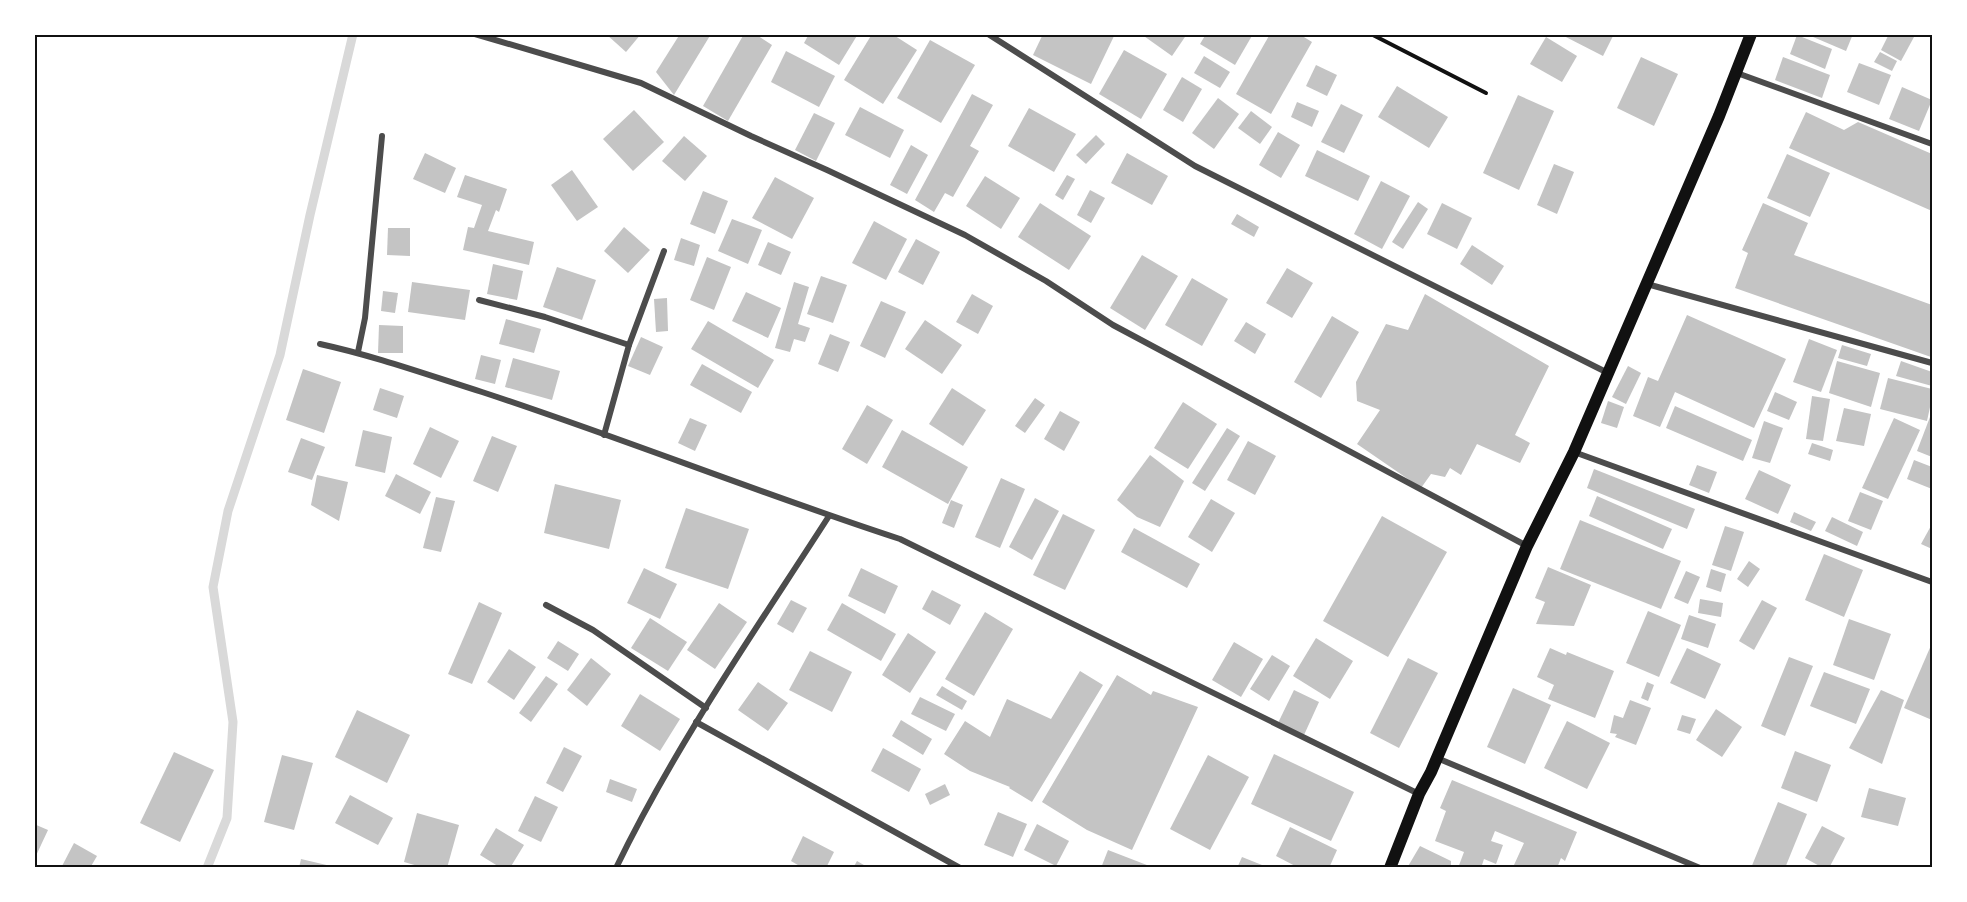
<svg xmlns="http://www.w3.org/2000/svg" width="1967" height="902" font-family="Merriweather,serif">
<style>
.lines{fill:none;stroke-linecap:round;stroke-linejoin:round}
.stream{stroke:#d9d9d9;stroke-width:9}
.building{fill:#c4c4c4}
.path{stroke:#111;stroke-width:4}
.minor{stroke:#4c4c4c;stroke-width:6}
.secondary{stroke:#111;stroke-width:12}
.neatline{fill:none;stroke:#111;stroke-width:2}
</style>
<rect width="100%" height="100%" fill="#fff"/>
<g class="lines">
<!-- stream -->
<path class="stream" d="M 207,868 L 227,818 L 233,722 L 213,587 L 228,511 L 280,355 L 310,215 L 353,34"/>
</g>
<!-- building -->
<g class="building">
<path d="M 606,34 L 641,34 L 626,52 Z"/>
<path d="M 680,34 L 711,34 L 674,95 L 656,72 Z"/>
<path d="M 744,34 L 755,34 L 772,45 L 728,121 L 703,106 Z"/>
<path d="M 809,34 L 858,34 L 839,65 L 804,43 Z"/>
<path d="M 872,34 L 892,34 L 917,50 L 883,104 L 844,80 Z"/>
<path d="M 1043,34 L 1115,34 L 1091,84 L 1033,55 Z"/>
<path d="M 1141,34 L 1187,34 L 1172,56 Z"/>
<path d="M 1206,34 L 1253,34 L 1235,65 L 1200,44 Z"/>
<path d="M 1270,34 L 1299,34 L 1312,42 L 1271,114 L 1236,94 Z"/>
<path d="M 1560,34 L 1614,34 L 1603,56 Z"/>
<path d="M 1806,34 L 1853,34 L 1846,51 Z"/>
<path d="M 1889,34 L 1910,34 L 1914,37 L 1901,61 L 1881,50 Z"/>
<path d="M 1797,35 L 1832,49 L 1825,69 L 1790,54 Z"/>
<path d="M 1546,37 L 1577,56 L 1562,82 L 1530,64 Z"/>
<path d="M 930,40 L 975,65 L 941,123 L 897,98 Z"/>
<path d="M 1124,50 L 1167,74 L 1141,119 L 1099,94 Z"/>
<path d="M 786,51 L 835,76 L 819,107 L 771,82 Z"/>
<path d="M 1880,52 L 1897,61 L 1892,71 L 1874,62 Z"/>
<path d="M 1204,56 L 1230,72 L 1220,88 L 1194,73 Z"/>
<path d="M 1641,57 L 1678,74 L 1654,126 L 1617,108 Z"/>
<path d="M 1783,57 L 1830,75 L 1822,98 L 1775,80 Z"/>
<path d="M 1859,63 L 1891,75 L 1879,105 L 1847,92 Z"/>
<path d="M 1316,65 L 1337,75 L 1327,96 L 1306,86 Z"/>
<path d="M 1182,77 L 1202,89 L 1183,122 L 1163,110 Z"/>
<path d="M 1397,86 L 1448,117 L 1429,148 L 1378,117 Z"/>
<path d="M 1902,87 L 1932,100 L 1919,131 L 1889,119 Z"/>
<path d="M 972,94 L 993,105 L 970,146 L 979,151 L 953,197 L 945,193 L 934,212 L 915,200 Z"/>
<path d="M 1518,95 L 1554,111 L 1519,190 L 1483,173 Z"/>
<path d="M 1218,98 L 1239,114 L 1214,149 L 1192,133 Z"/>
<path d="M 1297,102 L 1319,111 L 1312,127 L 1291,117 Z"/>
<path d="M 1341,104 L 1363,115 L 1344,153 L 1321,142 Z"/>
<path d="M 860,107 L 904,130 L 890,158 L 845,135 Z"/>
<path d="M 1029,108 L 1076,134 L 1054,172 L 1008,146 Z"/>
<path d="M 634,110 L 664,142 L 633,171 L 603,139 Z"/>
<path d="M 1251,111 L 1272,127 L 1260,144 L 1238,128 Z"/>
<path d="M 1806,112 L 1844,130 L 1858,122 L 1932,154 L 1932,211 L 1789,148 Z"/>
<path d="M 814,113 L 835,123 L 816,161 L 795,150 Z"/>
<path d="M 1278,132 L 1300,145 L 1281,178 L 1259,165 Z"/>
<path d="M 1096,135 L 1105,144 L 1086,164 L 1076,155 Z"/>
<path d="M 684,136 L 707,156 L 685,181 L 662,161 Z"/>
<path d="M 911,145 L 928,155 L 907,194 L 890,185 Z"/>
<path d="M 1317,150 L 1370,176 L 1358,201 L 1305,176 Z"/>
<path d="M 425,153 L 456,168 L 445,193 L 413,179 Z"/>
<path d="M 1127,153 L 1168,176 L 1152,205 L 1111,183 Z"/>
<path d="M 1787,154 L 1830,173 L 1810,217 L 1767,198 Z"/>
<path d="M 1554,164 L 1574,172 L 1557,214 L 1537,205 Z"/>
<path d="M 572,170 L 598,207 L 577,221 L 551,185 Z"/>
<path d="M 465,175 L 507,189 L 499,212 L 496,210 L 488,231 L 534,242 L 529,265 L 463,250 L 468,227 L 474,228 L 482,205 L 457,197 Z"/>
<path d="M 1067,175 L 1075,179 L 1063,200 L 1055,195 Z"/>
<path d="M 985,176 L 1020,198 L 1001,229 L 966,206 Z"/>
<path d="M 775,177 L 814,198 L 792,239 L 752,218 Z"/>
<path d="M 1381,181 L 1410,196 L 1382,249 L 1354,234 Z"/>
<path d="M 1090,190 L 1105,198 L 1091,223 L 1077,215 Z"/>
<path d="M 703,191 L 728,201 L 715,234 L 690,224 Z"/>
<path d="M 1418,202 L 1428,209 L 1403,249 L 1392,242 Z"/>
<path d="M 1040,203 L 1091,236 L 1069,270 L 1018,237 Z"/>
<path d="M 1442,203 L 1472,218 L 1457,249 L 1427,234 Z"/>
<path d="M 1763,203 L 1808,223 L 1794,255 L 1932,305 L 1931,357 L 1735,288 L 1748,253 L 1742,250 Z"/>
<path d="M 1237,214 L 1259,227 L 1254,237 L 1231,224 Z"/>
<path d="M 732,219 L 762,230 L 748,264 L 718,251 Z"/>
<path d="M 874,221 L 907,239 L 886,280 L 852,263 Z"/>
<path d="M 624,227 L 650,250 L 628,273 L 604,251 Z"/>
<path d="M 388,228 L 410,228 L 410,256 L 387,255 Z"/>
<path d="M 681,238 L 700,245 L 694,266 L 674,260 Z"/>
<path d="M 916,239 L 940,252 L 923,285 L 898,272 Z"/>
<path d="M 768,242 L 791,252 L 781,275 L 758,265 Z"/>
<path d="M 1472,245 L 1504,266 L 1492,285 L 1460,264 Z"/>
<path d="M 1142,255 L 1178,276 L 1145,330 L 1110,308 Z"/>
<path d="M 707,257 L 731,267 L 714,310 L 690,300 Z"/>
<path d="M 493,264 L 523,271 L 517,300 L 487,294 Z"/>
<path d="M 557,267 L 596,280 L 582,320 L 543,307 Z"/>
<path d="M 1287,268 L 1313,283 L 1292,318 L 1266,303 Z"/>
<path d="M 821,276 L 847,285 L 833,323 L 807,314 Z"/>
<path d="M 1192,278 L 1228,299 L 1202,346 L 1165,325 Z"/>
<path d="M 412,282 L 470,290 L 465,320 L 408,312 Z"/>
<path d="M 794,282 L 809,287 L 798,324 L 810,328 L 805,342 L 794,339 L 790,352 L 775,348 Z"/>
<path d="M 383,291 L 398,293 L 395,313 L 381,311 Z"/>
<path d="M 746,292 L 781,308 L 768,338 L 732,321 Z"/>
<path d="M 972,294 L 993,306 L 978,334 L 956,322 Z"/>
<path d="M 1425,294 L 1549,366 L 1515,435 L 1530,443 L 1520,463 L 1477,444 L 1461,475 L 1450,468 L 1445,477 L 1431,474 L 1421,488 L 1357,444 L 1380,410 L 1357,401 L 1356,382 L 1386,324 L 1408,330 Z"/>
<path d="M 667,298 L 668,331 L 656,332 L 654,299 Z"/>
<path d="M 881,301 L 906,312 L 885,358 L 860,346 Z"/>
<path d="M 1687,315 L 1786,359 L 1754,428 L 1675,392 L 1660,427 L 1633,416 L 1648,377 L 1658,381 Z"/>
<path d="M 1332,316 L 1359,332 L 1321,398 L 1294,382 Z"/>
<path d="M 506,319 L 541,329 L 534,353 L 499,344 Z"/>
<path d="M 925,320 L 962,345 L 942,374 L 905,349 Z"/>
<path d="M 708,321 L 774,360 L 758,388 L 691,349 Z"/>
<path d="M 1246,322 L 1266,334 L 1255,354 L 1234,341 Z"/>
<path d="M 379,325 L 403,326 L 403,353 L 378,353 Z"/>
<path d="M 830,334 L 850,342 L 838,372 L 818,364 Z"/>
<path d="M 641,337 L 663,347 L 650,375 L 628,366 Z"/>
<path d="M 1809,339 L 1837,350 L 1821,392 L 1793,382 Z"/>
<path d="M 1842,345 L 1871,354 L 1867,366 L 1838,358 Z"/>
<path d="M 481,355 L 501,360 L 495,384 L 475,379 Z"/>
<path d="M 513,358 L 560,371 L 552,400 L 505,387 Z"/>
<path d="M 1837,361 L 1880,373 L 1871,407 L 1829,393 Z"/>
<path d="M 1901,361 L 1932,372 L 1932,386 L 1896,376 Z"/>
<path d="M 702,364 L 752,392 L 741,413 L 690,385 Z"/>
<path d="M 1628,366 L 1641,373 L 1626,404 L 1612,397 Z"/>
<path d="M 303,369 L 341,382 L 324,433 L 286,420 Z"/>
<path d="M 1888,378 L 1932,389 L 1932,398 L 1927,421 L 1880,409 Z"/>
<path d="M 380,388 L 404,396 L 397,418 L 373,410 Z"/>
<path d="M 952,388 L 986,410 L 963,446 L 929,424 Z"/>
<path d="M 1775,392 L 1797,402 L 1789,420 L 1767,411 Z"/>
<path d="M 1812,396 L 1830,399 L 1823,441 L 1806,439 Z"/>
<path d="M 1035,398 L 1045,405 L 1025,433 L 1015,426 Z"/>
<path d="M 1608,401 L 1624,407 L 1617,428 L 1601,423 Z"/>
<path d="M 1183,402 L 1217,424 L 1188,469 L 1154,448 Z"/>
<path d="M 867,405 L 893,420 L 867,464 L 842,449 Z"/>
<path d="M 1675,406 L 1752,440 L 1743,461 L 1666,428 Z"/>
<path d="M 1844,408 L 1871,414 L 1864,446 L 1836,441 Z"/>
<path d="M 1060,411 L 1080,422 L 1064,451 L 1044,439 Z"/>
<path d="M 1930,417 L 1932,418 L 1932,457 L 1917,451 Z"/>
<path d="M 690,418 L 707,425 L 695,451 L 678,443 Z"/>
<path d="M 1894,418 L 1920,430 L 1888,499 L 1862,488 Z"/>
<path d="M 1764,421 L 1783,428 L 1770,463 L 1752,458 Z"/>
<path d="M 430,427 L 459,441 L 441,478 L 413,464 Z"/>
<path d="M 1227,428 L 1240,436 L 1205,491 L 1192,483 Z"/>
<path d="M 363,430 L 392,437 L 385,473 L 355,466 Z"/>
<path d="M 902,430 L 968,467 L 948,504 L 882,467 Z"/>
<path d="M 492,436 L 517,446 L 498,492 L 473,481 Z"/>
<path d="M 301,438 L 325,447 L 312,480 L 288,472 Z"/>
<path d="M 1248,441 L 1276,456 L 1255,495 L 1227,480 Z"/>
<path d="M 1812,443 L 1833,450 L 1830,461 L 1808,454 Z"/>
<path d="M 1150,455 L 1184,481 L 1160,527 L 1137,517 L 1117,500 Z"/>
<path d="M 1914,460 L 1932,467 L 1932,489 L 1907,479 Z"/>
<path d="M 1697,465 L 1717,472 L 1709,493 L 1689,485 Z"/>
<path d="M 1594,469 L 1695,509 L 1687,529 L 1587,488 Z"/>
<path d="M 1759,470 L 1791,485 L 1778,514 L 1745,499 Z"/>
<path d="M 396,474 L 431,492 L 420,514 L 385,496 Z"/>
<path d="M 317,475 L 348,482 L 339,521 L 311,505 Z"/>
<path d="M 1001,478 L 1025,489 L 1000,548 L 975,537 Z"/>
<path d="M 555,484 L 621,500 L 609,549 L 544,533 Z"/>
<path d="M 1860,492 L 1883,501 L 1871,530 L 1848,521 Z"/>
<path d="M 1597,496 L 1672,529 L 1663,549 L 1589,516 Z"/>
<path d="M 436,497 L 455,501 L 441,552 L 423,548 Z"/>
<path d="M 1035,498 L 1059,511 L 1032,560 L 1009,547 Z"/>
<path d="M 1211,499 L 1235,513 L 1212,552 L 1188,537 Z"/>
<path d="M 951,500 L 963,505 L 954,528 L 942,523 Z"/>
<path d="M 686,508 L 749,529 L 728,589 L 665,568 Z"/>
<path d="M 1794,512 L 1816,522 L 1811,531 L 1790,522 Z"/>
<path d="M 1063,514 L 1095,530 L 1065,590 L 1033,575 Z"/>
<path d="M 1382,516 L 1447,552 L 1388,657 L 1323,621 Z"/>
<path d="M 1832,517 L 1863,532 L 1857,546 L 1825,531 Z"/>
<path d="M 1580,520 L 1681,561 L 1661,609 L 1560,569 Z"/>
<path d="M 1932,524 L 1932,549 L 1921,544 Z"/>
<path d="M 1725,526 L 1744,532 L 1731,571 L 1712,565 Z"/>
<path d="M 1134,528 L 1200,564 L 1187,588 L 1121,552 Z"/>
<path d="M 1824,554 L 1863,570 L 1844,617 L 1805,600 Z"/>
<path d="M 1749,561 L 1760,569 L 1748,587 L 1737,579 Z"/>
<path d="M 1548,567 L 1591,585 L 1574,626 L 1536,624 L 1545,602 L 1535,598 Z"/>
<path d="M 644,568 L 677,584 L 660,619 L 627,603 Z"/>
<path d="M 861,568 L 898,586 L 885,614 L 848,596 Z"/>
<path d="M 1711,569 L 1726,574 L 1721,592 L 1706,587 Z"/>
<path d="M 1686,571 L 1700,577 L 1688,604 L 1674,598 Z"/>
<path d="M 932,590 L 961,605 L 950,625 L 922,609 Z"/>
<path d="M 1700,599 L 1723,603 L 1721,617 L 1698,613 Z"/>
<path d="M 791,600 L 807,608 L 793,633 L 777,624 Z"/>
<path d="M 1762,600 L 1777,608 L 1754,650 L 1739,641 Z"/>
<path d="M 479,602 L 502,613 L 472,684 L 448,674 Z"/>
<path d="M 719,603 L 747,622 L 715,669 L 687,650 Z"/>
<path d="M 842,603 L 896,634 L 881,661 L 827,630 Z"/>
<path d="M 1648,611 L 1681,625 L 1659,677 L 1626,663 Z"/>
<path d="M 985,612 L 1013,629 L 974,696 L 945,679 Z"/>
<path d="M 1689,615 L 1716,624 L 1708,648 L 1681,639 Z"/>
<path d="M 650,618 L 687,642 L 668,671 L 631,648 Z"/>
<path d="M 1849,619 L 1891,634 L 1874,680 L 1833,665 Z"/>
<path d="M 908,633 L 936,652 L 910,693 L 882,675 Z"/>
<path d="M 1316,638 L 1353,661 L 1330,699 L 1293,676 Z"/>
<path d="M 558,641 L 579,654 L 568,671 L 547,658 Z"/>
<path d="M 1234,642 L 1263,659 L 1241,697 L 1212,680 Z"/>
<path d="M 1932,643 L 1932,720 L 1904,708 Z"/>
<path d="M 1550,648 L 1566,655 L 1567,652 L 1614,671 L 1595,718 L 1548,699 L 1554,685 L 1537,677 Z"/>
<path d="M 1687,648 L 1721,664 L 1705,699 L 1670,683 Z"/>
<path d="M 509,649 L 536,667 L 514,700 L 487,682 Z"/>
<path d="M 810,651 L 852,672 L 832,712 L 789,690 Z"/>
<path d="M 1272,655 L 1290,666 L 1269,701 L 1250,689 Z"/>
<path d="M 1789,657 L 1813,666 L 1785,736 L 1761,726 Z"/>
<path d="M 591,658 L 611,674 L 587,706 L 567,690 Z"/>
<path d="M 1408,658 L 1438,673 L 1399,748 L 1370,733 Z"/>
<path d="M 1080,671 L 1103,685 L 1032,802 L 1009,788 L 1010,787 L 970,771 L 944,754 L 965,721 L 990,737 L 1007,699 L 1051,719 Z"/>
<path d="M 1824,672 L 1870,689 L 1856,724 L 1810,706 Z"/>
<path d="M 1117,675 L 1151,695 L 1153,691 L 1198,707 L 1132,850 L 1087,830 L 1042,802 Z"/>
<path d="M 546,676 L 558,684 L 531,722 L 519,713 Z"/>
<path d="M 758,682 L 788,703 L 768,731 L 738,710 Z"/>
<path d="M 1647,682 L 1654,685 L 1648,701 L 1641,698 Z"/>
<path d="M 942,686 L 967,701 L 962,710 L 936,695 Z"/>
<path d="M 1513,688 L 1551,705 L 1525,764 L 1487,747 Z"/>
<path d="M 1294,690 L 1319,702 L 1304,735 L 1278,723 Z"/>
<path d="M 1881,690 L 1904,700 L 1882,764 L 1849,748 Z"/>
<path d="M 640,694 L 680,719 L 660,751 L 621,726 Z"/>
<path d="M 920,697 L 955,714 L 946,731 L 911,714 Z"/>
<path d="M 1630,700 L 1651,708 L 1636,745 L 1615,737 L 1617,734 L 1610,733 L 1614,715 L 1623,718 Z"/>
<path d="M 1716,709 L 1742,727 L 1722,757 L 1696,740 Z"/>
<path d="M 357,710 L 410,735 L 387,783 L 335,757 Z"/>
<path d="M 1682,715 L 1696,719 L 1690,734 L 1677,730 Z"/>
<path d="M 901,720 L 932,739 L 923,755 L 892,736 Z"/>
<path d="M 1567,721 L 1610,743 L 1587,789 L 1544,768 Z"/>
<path d="M 564,747 L 582,756 L 563,792 L 546,783 Z"/>
<path d="M 883,748 L 921,769 L 909,792 L 871,771 Z"/>
<path d="M 1795,751 L 1831,765 L 1817,802 L 1781,788 Z"/>
<path d="M 174,752 L 214,770 L 180,842 L 140,823 Z"/>
<path d="M 1274,754 L 1354,792 L 1331,841 L 1251,804 Z"/>
<path d="M 282,755 L 313,763 L 294,830 L 264,822 Z"/>
<path d="M 1208,755 L 1249,777 L 1210,850 L 1170,829 Z"/>
<path d="M 610,779 L 637,789 L 632,802 L 606,792 Z"/>
<path d="M 1452,780 L 1577,832 L 1565,861 L 1561,858 L 1557,868 L 1520,868 L 1514,865 L 1524,843 L 1495,831 L 1491,841 L 1503,845 L 1496,864 L 1484,859 L 1481,868 L 1458,868 L 1464,852 L 1435,841 L 1446,811 L 1440,808 Z"/>
<path d="M 945,784 L 950,795 L 930,805 L 925,794 Z"/>
<path d="M 1869,788 L 1906,798 L 1898,826 L 1861,817 Z"/>
<path d="M 350,795 L 393,818 L 378,845 L 335,823 Z"/>
<path d="M 535,796 L 558,807 L 541,842 L 518,831 Z"/>
<path d="M 1778,802 L 1807,814 L 1785,868 L 1751,868 Z"/>
<path d="M 998,812 L 1027,824 L 1013,857 L 984,845 Z"/>
<path d="M 417,813 L 459,825 L 447,868 L 425,868 L 404,862 Z"/>
<path d="M 34,824 L 48,830 L 34,860 Z"/>
<path d="M 1037,824 L 1069,841 L 1056,866 L 1024,850 Z"/>
<path d="M 1822,826 L 1845,838 L 1829,868 L 1823,868 L 1805,858 Z"/>
<path d="M 1290,827 L 1337,850 L 1329,868 L 1299,868 L 1276,856 Z"/>
<path d="M 496,828 L 524,845 L 510,868 L 501,868 L 480,855 Z"/>
<path d="M 803,836 L 834,852 L 826,868 L 803,868 L 791,861 Z"/>
<path d="M 74,843 L 97,856 L 90,868 L 61,868 Z"/>
<path d="M 1420,846 L 1451,861 L 1451,868 L 1407,868 Z"/>
<path d="M 1108,850 L 1152,867 L 1152,868 L 1101,868 Z"/>
<path d="M 1242,857 L 1267,867 L 1267,868 L 1237,868 Z"/>
<path d="M 301,859 L 335,867 L 335,868 L 299,868 Z"/>
<path d="M 857,861 L 869,868 L 853,868 Z"/>
</g>
<g class="lines">
<!-- path -->
<path class="path" d="M 1371,34 L 1486,93"/>
<!-- minor -->
<g class="minor">
<path d="M 475,34 L 641,83 L 751,136 L 827,170 L 965,235 L 1046,281 L 1113,325 L 1527,546"/>
<path d="M 988,34 L 1195,166 L 1608,373"/>
<path d="M 1737,73 L 1932,144"/>
<path d="M 1647,284 L 1932,363"/>
<path d="M 479,300 L 545,317 L 629,345"/>
<path d="M 320,344 C 375,356 428,375 482,392 C 622,438 759,493 900,539 L 1419,794"/>
<path d="M 358,352 L 365,318 L 382,136"/>
<path d="M 604,435 L 629,345 L 664,251"/>
<path d="M 1574,452 L 1932,582"/>
<path d="M 546,605 L 593,630 L 706,708"/>
<path d="M 696,722 L 960,868"/>
<path d="M 1437,758 L 1700,868"/>
<path d="M 616,868 C 676,744 755,631 829,516"/>
</g>
<!-- secondary -->
<path class="secondary" d="M 1390,868 L 1419,794 L 1431,772 L 1527,546 L 1574,452 L 1719,116 L 1751,34"/>
</g>
<!-- border -->
<rect width="1967" height="902" fill="none" stroke="#ffffff" stroke-width="72"/>
<rect x="36" y="36" width="1895" height="830" class="neatline"/>
</svg>
